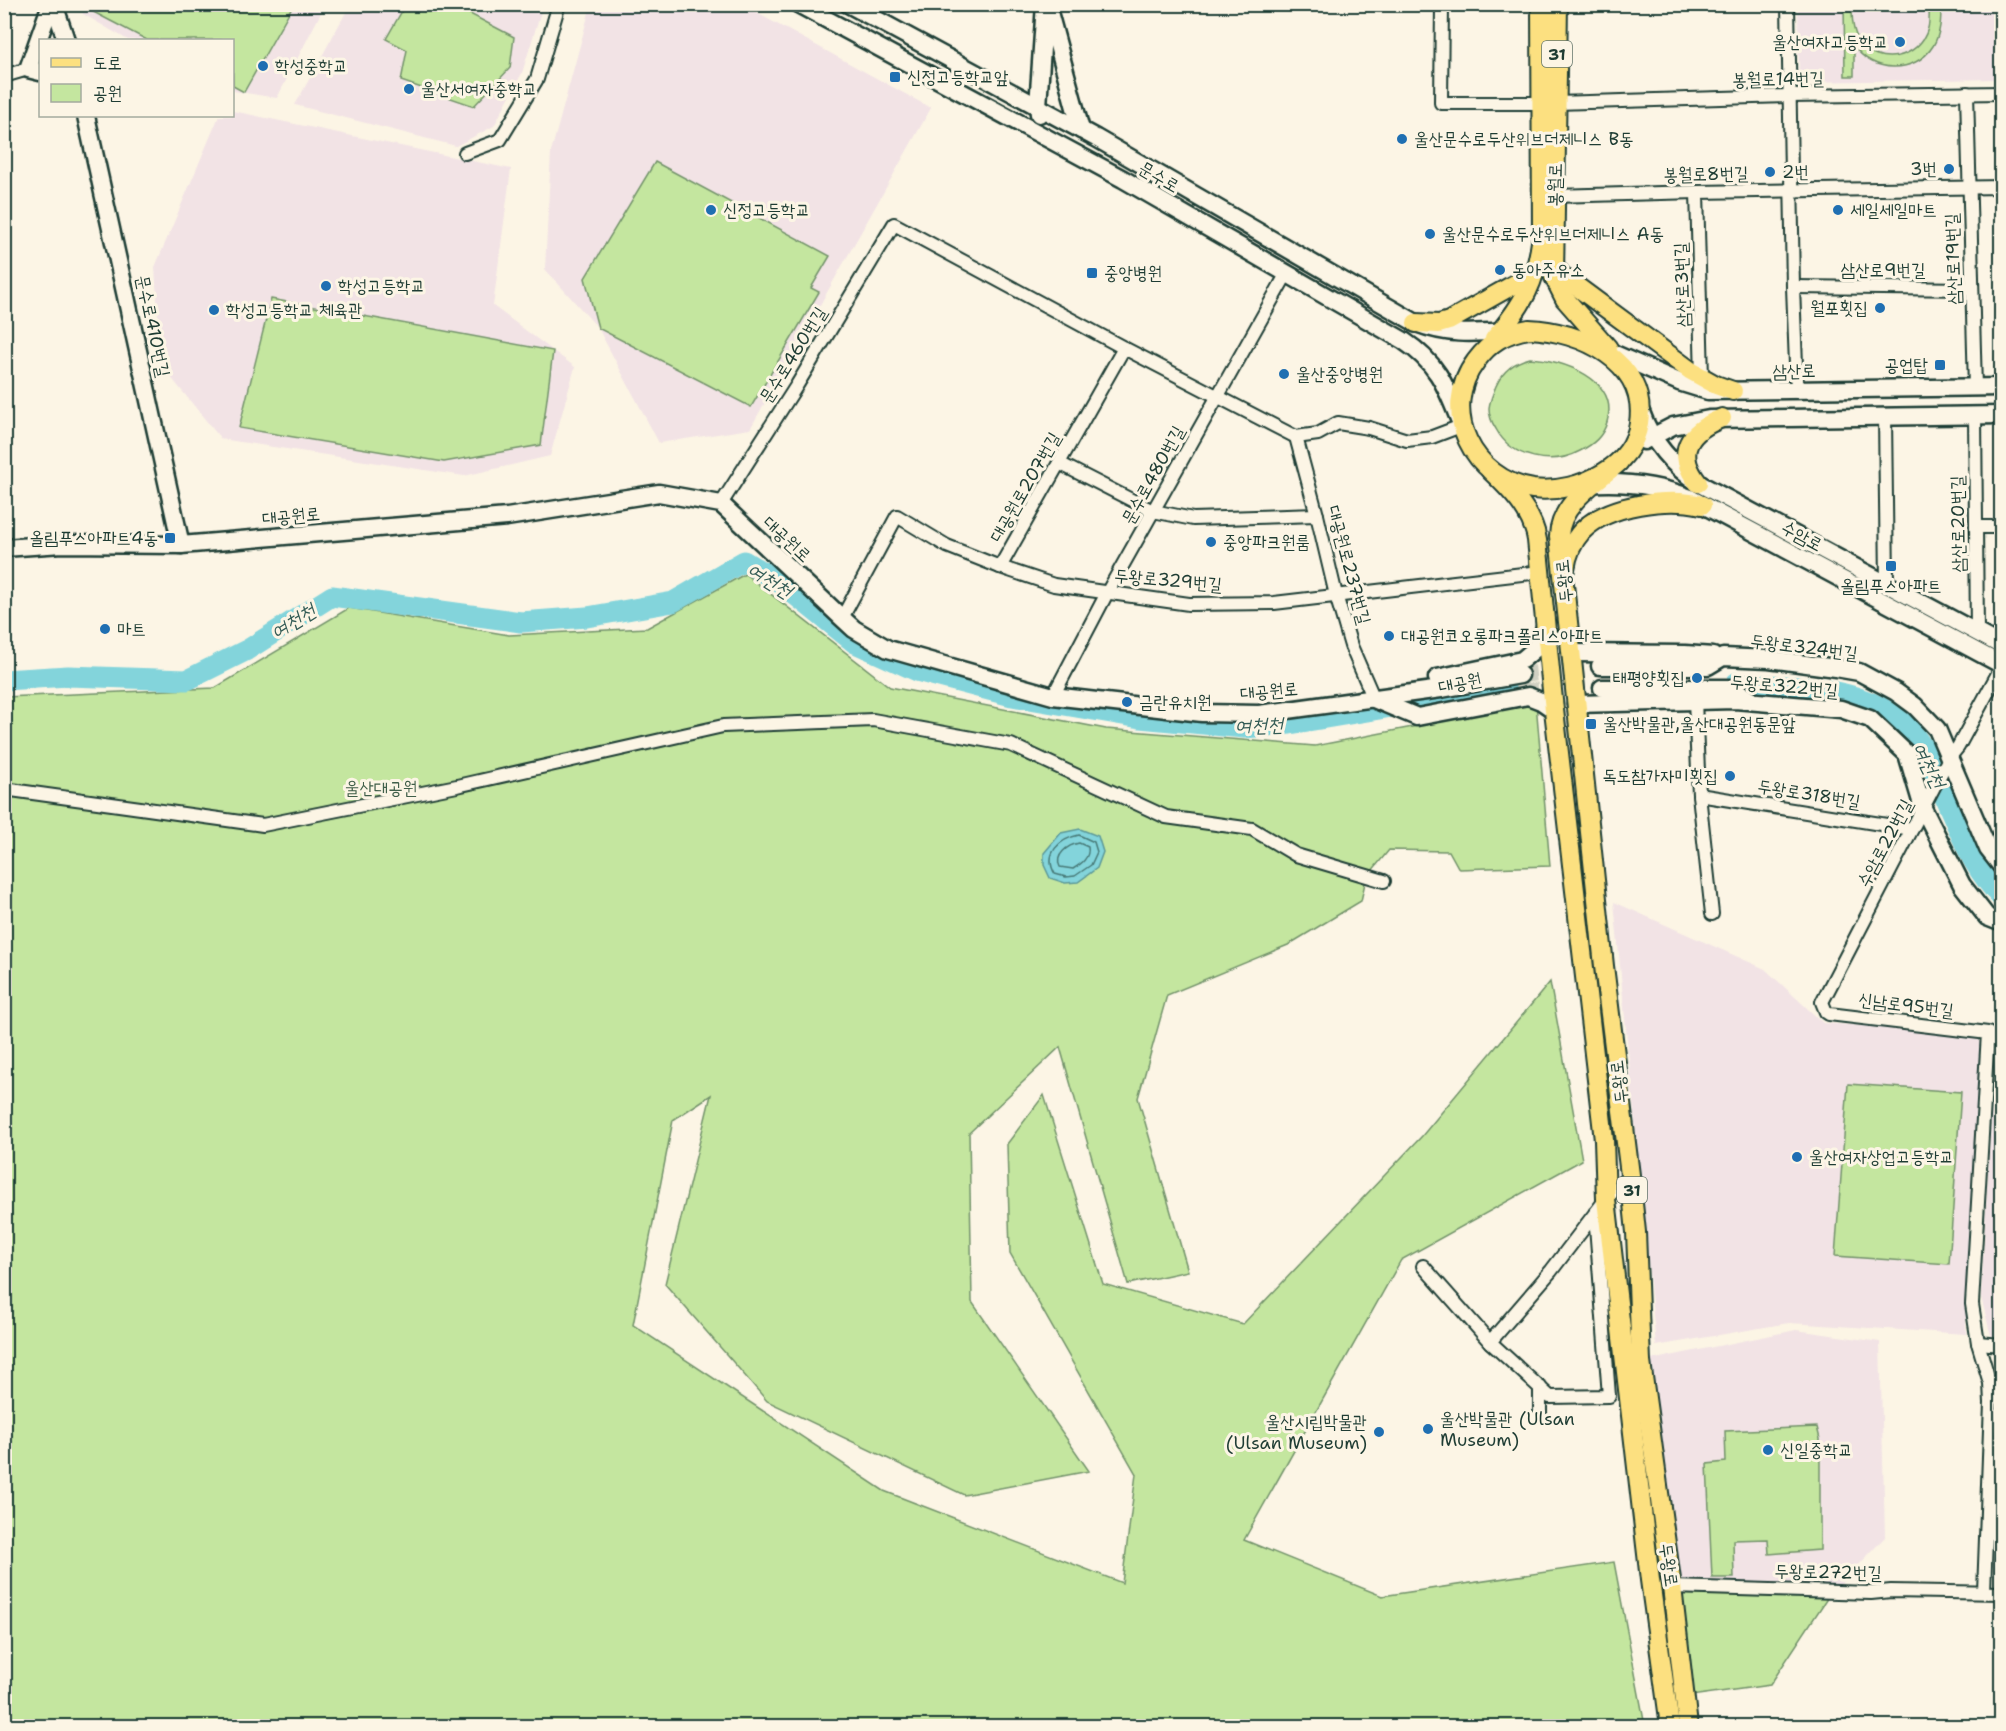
<svg xmlns="http://www.w3.org/2000/svg" width="2006" height="1731" font-family="'Shantell Sans','Poor Story',sans-serif">
<style>
.built{fill:#f2e3e5}
.green{fill:#c4e69f;stroke:#72926a;stroke-width:1.5}
.water{fill:#83d4db;stroke:#5b9898;stroke-width:1.5}
.lines{fill:none;stroke-linecap:round;stroke-linejoin:round}
.shore{stroke:#477977;stroke-width:1.5}
.river{stroke:#83d4db;stroke-width:21}
.secondary-tunnel{stroke:#d0d0c2;stroke-width:16;stroke-dasharray:16 8;stroke-linecap:butt}
.street-casing{stroke:#1f3d34;stroke-width:16}
.secondary-casing{stroke:#1f3d34;stroke-width:21}
.primary-casing{stroke:#1f3d34;stroke-width:22}
.street{stroke:#fcf5e5;stroke-width:12}
.secondary{stroke:#fcf5e5;stroke-width:16}
.primary{stroke:#fce080;stroke-width:18}
.poi-dot{fill:#1f6fb2;stroke:#fcf5e5;stroke-width:2}
.labels{text-anchor:middle;dominant-baseline:central;stroke-width:6;stroke-linejoin:round;paint-order:stroke}
.shield{fill:#fcf5e5;stroke:#617469;stroke-width:1.5}
.shield-label{font-size:16px;font-weight:bold;fill:#1f3d34}
.poi-label{font-size:18px;fill:#1f3d34;stroke:#fcf5e5;text-anchor:start}
.street-label{font-size:18px;fill:#1f3d34;stroke:#fcf5e5}
.park-label{font-size:18px;fill:#405f49;stroke:#fcf5e5}
.water-label{font-size:20px;font-style:italic;fill:#335b55;stroke:#fcf5e5}
</style>
<rect width="100%" height="100%" fill="#fcf5e5"/>
<filter id="ink" filterUnits="userSpaceOnUse"><feTurbulence type="fractalNoise" baseFrequency=".0167" numOctaves="2"/><feDisplacementMap in="SourceGraphic" scale="12" xChannelSelector="R" yChannelSelector="G"/><feConvolveMatrix kernelMatrix="1 2 1 2 8 2 1 2 1" color-interpolation-filters="sRGB"/></filter>
<g filter="url(#ink)">
<!-- built -->
<g class="built">
<path d="M 80,5 L 325,5 L 277,98 L 233,91 L 232,40 L 128,40 L 83,14 Z"/>
<path d="M 350,5 L 543,5 L 522,73 L 494,126 L 456,146 L 295,105 Z"/>
<path d="M 591,5 L 742,5 L 931,108 L 750,429 L 659,443 L 598,328 L 545,269 L 551,152 Z"/>
<path d="M 1798,5 L 2001,5 L 2001,79 L 1799,82 Z"/>
<path d="M 233,111 L 511,169 L 493,306 L 575,367 L 550,456 L 464,476 L 221,439 L 161,365 L 155,267 L 219,116 L 232,116 Z"/>
<path d="M 1614,902 L 1765,969 L 1823,1023 L 1976,1034 L 1980,1042 L 1966,1285 L 1966,1334 L 1789,1323 L 1656,1346 Z"/>
<path d="M 2001,1042 L 2001,1337 L 1991,1336 L 1981,1297 L 1995,1050 Z"/>
<path d="M 1796,1330 L 1880,1342 L 1885,1537 L 1839,1586 L 1672,1587 L 1641,1362 Z"/>
</g>
<!-- green -->
<g class="green">
<path d="M 406,4 L 453,5 L 514,37 L 510,68 L 474,106 L 401,81 L 407,50 L 386,39 Z"/>
<path d="M 80,5 L 81,4 L 293,5 L 244,92 L 233,86 L 232,40 L 147,40 Z"/>
<path d="M 1844,5 L 1852,5 C 1852,17 1852,30 1859,41 C 1877,68 1920,59 1928,28 C 1930,21 1929,12 1929,5 L 1941,5 C 1941,19 1941,33 1933,46 C 1915,75 1872,73 1854,46 L 1854,76 L 1845,76 Z"/>
<path d="M 655,162 L 830,256 L 811,288 L 819,292 L 751,407 L 598,328 L 585,278 Z"/>
<path d="M 271,299 L 553,351 L 541,445 L 444,462 L 239,428 Z"/>
<path d="M 1530,358 C 1562,360 1620,379 1607,422 C 1603,436 1594,444 1580,451 C 1552,466 1512,459 1496,429 C 1492,423 1489,415 1489,408 C 1490,400 1493,393 1496,386 C 1503,370 1514,362 1530,358 Z"/>
<path d="M 745,574 L 890,687 L 1106,729 L 1315,746 L 1536,703 L 1550,866 L 1459,869 L 1449,851 L 1389,850 L 1366,878 L 1361,901 L 1288,945 L 1167,995 L 1138,1098 L 1188,1271 L 1128,1284 L 1060,1047 L 969,1133 L 972,1302 L 1089,1471 L 964,1495 L 767,1401 L 665,1284 L 711,1095 L 673,1120 L 633,1325 L 884,1491 L 1122,1583 L 1136,1474 L 1010,1253 L 1007,1144 L 1044,1095 L 1103,1284 L 1243,1324 L 1422,1136 L 1550,982 L 1582,1160 L 1401,1260 L 1244,1540 L 1382,1596 L 1614,1562 L 1645,1726 L 5,1726 L 4,697 L 215,688 L 349,608 L 509,635 L 647,628 Z"/>
<path d="M 1848,1084 L 1961,1092 L 1949,1264 L 1835,1256 Z"/>
<path d="M 1817,1427 L 1820,1439 L 1820,1550 L 1769,1554 L 1768,1539 L 1733,1540 L 1734,1578 L 1712,1578 L 1707,1464 L 1726,1462 L 1725,1431 Z"/>
<path d="M 1672,1587 L 1832,1591 L 1770,1685 L 1684,1697 Z"/>
</g>
<!-- water -->
<path class="water" d="M 1080,829 L 1098,836 L 1103,852 L 1097,868 L 1078,882 L 1065,883 L 1050,878 L 1044,865 L 1044,853 L 1061,833 Z"/>
<g class="lines">
<!-- shore -->
<g class="shore">
<path d="M 1079,835 L 1094,842 L 1097,852 L 1091,865 L 1075,876 L 1066,877 L 1055,874 C 1043,853 1060,839 1079,835 Z"/>
<path d="M 1079,843 L 1088,847 C 1090,858 1081,864 1073,869 L 1060,867 C 1054,855 1068,845 1079,843 Z"/>
</g>
<!-- river -->
<g class="river">
<path d="M 4,680 L 68,676 L 187,680 L 247,650 L 332,596 L 521,622 L 587,617 L 673,602 L 744,561 L 779,582 L 855,643 L 917,671 L 1012,696 L 1140,718 L 1245,728 L 1290,724 L 1505,688"/>
<path d="M 1736,683 C 1793,688 1868,683 1910,730 C 1929,751 1938,782 1949,807 C 1965,843 1974,870 2002,898"/>
</g>
<!-- secondary-tunnel -->
<g class="secondary-tunnel">
<path d="M 1520,675 L 1600,666"/>
<path d="M 1522,691 L 1602,688"/>
</g>
<defs>
<g id="street">
<path d="M 1442,4 L 1441,103 L 1541,103"/>
<path d="M 1788,4 L 1793,287 L 1797,391"/>
<path d="M 4,76 L 28,69"/>
<path d="M 1967,93 L 1975,388"/>
<path d="M 1556,103 L 1789,96 L 2002,93"/>
<path d="M 465,153 L 500,140 L 537,79 L 559,4"/>
<path d="M 1697,192 L 1702,378"/>
<path d="M 1554,196 L 1697,192 L 2002,187"/>
<path d="M 1793,287 L 1972,289"/>
<path d="M 1975,415 L 1977,633"/>
<path d="M 1885,416 L 1887,584"/>
<path d="M 1296,437 L 1317,515 L 1336,595 L 1351,646 L 1374,699"/>
<path d="M 1059,463 L 1153,511 L 1193,519 L 1317,515"/>
<path d="M 721,504 L 797,385 L 894,224 L 1124,348 L 1296,437 L 1318,434 L 1338,423 L 1369,428 L 1407,440 L 1432,437 L 1461,426"/>
<path d="M 1976,527 L 2002,527"/>
<path d="M 1000,567 L 1124,348"/>
<path d="M 842,618 L 897,516 L 947,546 L 1000,567 L 1054,585 L 1189,604 L 1274,603 L 1540,572"/>
<path d="M 1053,696 L 1107,593 L 1287,273"/>
<path d="M 1695,700 L 1699,795 L 1712,914"/>
<path d="M 4,789 L 263,825 L 457,786 L 723,726 L 873,720 L 1011,745 L 1166,817 L 1252,829 L 1296,855 L 1384,881"/>
<path d="M 1699,795 L 1912,829"/>
<path d="M 1595,1213 L 1609,1396 L 1550,1397 L 1490,1342 L 1551,1271 L 1606,1199 L 1630,1175"/>
<path d="M 1423,1266 L 1490,1342"/>
<path d="M 1978,1343 L 2002,1345"/>
<path d="M 1540,1387 L 1540,1415"/>
<path d="M 1672,1587 L 1871,1593 L 1891,1591 L 2002,1593"/>
<path d="M 1984,1592 L 1991,1403 L 1990,1383 L 1978,1343 L 1972,1304 L 1988,1033 L 1829,1014 L 1826,1012 L 1822,1002 L 1949,758 L 1958,747 L 2002,666"/>
</g>
<g id="secondary">
<path d="M 54,4 L 66,40"/>
<path d="M 798,4 L 1123,179 L 1404,341 C 1437,363 1445,384 1459,419"/>
<path d="M 848,4 L 1096,138 L 1416,323 C 1450,336 1474,333 1510,331"/>
<path d="M 1049,12 L 1081,130"/>
<path d="M 40,72 L 28,69 L 51,4"/>
<path d="M 1039,114 L 1038,106 L 1045,4"/>
<path d="M 86,116 L 181,545"/>
<path d="M 1606,350 L 1679,382 L 1708,391 L 2002,387"/>
<path d="M 1641,412 C 1651,441 1673,466 1698,483 L 2002,646"/>
<path d="M 1644,441 L 1673,426 L 1709,419 L 2002,415"/>
<path d="M 1585,484 C 1621,481 1656,484 1690,498 L 2002,665"/>
<path d="M 4,548 L 62,544 L 181,545 L 507,517 L 659,493 L 721,504 L 842,618 L 854,629 L 888,649 L 1053,696 L 1202,713 L 1259,714 L 1441,689 L 1520,675"/>
<path d="M 1571,653 L 1685,654 L 1713,656"/>
<path d="M 1600,666 L 1708,666 L 1723,657 L 1769,659 L 1836,668 L 1859,672 L 1896,692 L 1915,706 L 1937,729 L 1988,849 L 2002,867"/>
<path d="M 1437,678 L 1522,660 L 1535,649 L 1545,628"/>
<path d="M 1602,688 L 1733,688 L 1751,700"/>
<path d="M 1374,699 L 1417,717 L 1528,696 L 1541,701 L 1554,710"/>
<path d="M 1576,704 L 1735,700 L 1841,709 L 1870,719 L 1907,754 L 1923,808 L 1962,885 L 1987,917 L 2002,923"/>
</g>
<g id="primary">
<path d="M 1558,4 L 1554,277 L 1565,299 L 1608,348"/>
<path d="M 1554,265 L 1561,275 L 1572,283 L 1691,371 L 1716,385 L 1733,391"/>
<path d="M 1416,323 L 1439,324 L 1449,321 L 1520,281 L 1536,267"/>
<path d="M 1529,329 C 1580,331 1648,361 1639,423 C 1636,445 1622,462 1603,473 C 1583,485 1557,492 1533,489 C 1473,480 1438,411 1476,361 C 1490,342 1505,333 1529,329 Z"/>
<path d="M 1494,339 C 1524,304 1536,282 1542,236 L 1541,4"/>
<path d="M 1619,462 C 1597,482 1560,503 1559,536 L 1604,966 L 1630,1175 L 1636,1232 L 1641,1362 L 1672,1587 L 1688,1726"/>
<path d="M 1490,470 C 1510,489 1533,512 1537,540 L 1554,710 L 1604,1140 L 1606,1199 L 1650,1580 L 1670,1726"/>
<path d="M 1698,483 C 1674,452 1689,431 1722,418"/>
<path d="M 1565,569 C 1567,555 1573,541 1582,531 C 1608,504 1668,497 1702,505"/>
</g>
</defs>
<!-- street casing -->
<use href="#street" class="street-casing"/>
<!-- secondary casing -->
<use href="#secondary" class="secondary-casing"/>
<!-- primary casing -->
<use href="#primary" class="primary-casing"/>
<!-- street -->
<use href="#street" class="street"/>
<!-- secondary -->
<use href="#secondary" class="secondary"/>
<!-- primary -->
<use href="#primary" class="primary"/>
</g>
</g>
<!-- markers -->
<g class="poi-dot">
<circle cx="1900" cy="42" r="6"/>
<circle cx="263" cy="66" r="6"/>
<rect x="889" y="71" width="12" height="12" rx="3"/>
<circle cx="409" cy="89" r="6"/>
<circle cx="1402" cy="139" r="6"/>
<circle cx="1949" cy="169" r="6"/>
<circle cx="1770" cy="172" r="6"/>
<circle cx="711" cy="210" r="6"/>
<circle cx="1838" cy="210" r="6"/>
<circle cx="1430" cy="234" r="6"/>
<circle cx="1500" cy="270" r="6"/>
<rect x="1086" y="267" width="12" height="12" rx="3"/>
<circle cx="326" cy="286" r="6"/>
<circle cx="1880" cy="308" r="6"/>
<circle cx="214" cy="310" r="6"/>
<rect x="1934" y="359" width="12" height="12" rx="3"/>
<circle cx="1284" cy="374" r="6"/>
<rect x="164" y="532" width="12" height="12" rx="3"/>
<circle cx="1211" cy="542" r="6"/>
<rect x="1885" y="560" width="12" height="12" rx="3"/>
<circle cx="105" cy="629" r="6"/>
<circle cx="1389" cy="636" r="6"/>
<circle cx="1697" cy="678" r="6"/>
<circle cx="1127" cy="702" r="6"/>
<rect x="1585" y="718" width="12" height="12" rx="3"/>
<circle cx="1730" cy="776" r="6"/>
<circle cx="1797" cy="1157" r="6"/>
<circle cx="1428" cy="1429" r="6"/>
<circle cx="1379" cy="1432" r="6"/>
<circle cx="1768" cy="1450" r="6"/>
</g>
<g class="labels">
<!-- shield labels -->
<g class="shield">
<rect x="1542" y="41" width="30" height="26" rx="4.5"/>
<rect x="1617" y="1177" width="30" height="26" rx="4.5"/>
</g>
<g class="shield-label">
<text x="1557" y="54">31</text>
<text x="1632" y="1190">31</text>
</g>
<!-- poi labels -->
<g class="poi-label">
<text x="1888" y="42" text-anchor="end">울산여자고등학교</text>
<text x="275" y="66">학성중학교</text>
<text x="907" y="77">신정고등학교앞</text>
<text x="421" y="89">울산서여자중학교</text>
<text x="1414" y="139">울산문수로두산위브더제니스 B동</text>
<text x="1937" y="169" text-anchor="end">3번</text>
<text x="1782" y="172">2번</text>
<text x="723" y="210">신정고등학교</text>
<text x="1850" y="210">세일세일마트</text>
<text x="1442" y="234">울산문수로두산위브더제니스 A동</text>
<text x="1512" y="270">동아주유소</text>
<text x="1104" y="273">중앙병원</text>
<text x="338" y="286">학성고등학교</text>
<text x="1868" y="308" text-anchor="end">월포횟집</text>
<text x="226" y="310">학성고등학교 체육관</text>
<text x="1928" y="365" text-anchor="end">공업탑</text>
<text x="1296" y="374">울산중앙병원</text>
<text x="158" y="538" text-anchor="end">올림푸스아파트4동</text>
<text x="1223" y="542">중앙파크원룸</text>
<text x="1891" y="586" text-anchor="middle">올림푸스아파트</text>
<text x="117" y="629">마트</text>
<text x="1401" y="636">대공원코오롱파크폴리스아파트</text>
<text x="1685" y="678" text-anchor="end">태평양횟집</text>
<text x="1139" y="702">금란유치원</text>
<text x="1603" y="724">울산박물관,울산대공원동문앞</text>
<text x="1718" y="776" text-anchor="end">독도참가자미횟집</text>
<text x="1809" y="1157">울산여자상업고등학교</text>
<text x="1440" y="1419">울산박물관 (Ulsan<tspan x="1440" dy="21">Museum)</tspan></text>
<text x="1367" y="1422" text-anchor="end">울산시립박물관<tspan x="1367" dy="21">(Ulsan Museum)</tspan></text>
<text x="1780" y="1450">신일중학교</text>
</g>
<!-- street labels -->
<g class="street-label">
<text transform="translate(1778 79) rotate(-1)">봉월로14번길</text>
<text transform="translate(1706 174) rotate(-1)">봉월로8번길</text>
<text transform="translate(1159 177) rotate(30)">문수로</text>
<text transform="translate(1555 185) rotate(-89)">봉월로</text>
<text transform="translate(1953 259) rotate(-92)">삼산로19번길</text>
<text x="1883" y="270">삼산로9번길</text>
<text transform="translate(1682 285) rotate(-92)">삼산로3번길</text>
<text transform="translate(153 326) rotate(78)">문수로410번길</text>
<text transform="translate(793 355) rotate(-58)">문수로460번길</text>
<text transform="translate(1794 371) rotate(-1)">삼산로</text>
<text transform="translate(1153 475) rotate(-61)">문수로480번길</text>
<text transform="translate(1025 487) rotate(-60)">대공원로207번길</text>
<text transform="translate(291 516) rotate(-5)">대공원로</text>
<text transform="translate(1958 524) rotate(-91)">삼산로20번길</text>
<text transform="translate(1802 536) rotate(28)">수암로</text>
<text transform="translate(787 539) rotate(43)">대공원로</text>
<text transform="translate(1349 565) rotate(75)">대공원로237번길</text>
<text transform="translate(1168 580) rotate(5)">두왕로329번길</text>
<text transform="translate(1564 581) rotate(-96)">두왕로</text>
<text transform="translate(1804 647) rotate(7)">두왕로324번길</text>
<text transform="translate(1460 683) rotate(-11)">대공원</text>
<text transform="translate(1784 686) rotate(5)">두왕로322번길</text>
<text transform="translate(1269 691) rotate(-5)">대공원로</text>
<text transform="translate(1809 794) rotate(9)">두왕로318번길</text>
<text transform="translate(1885 843) rotate(-62)">수암로22번길</text>
<text transform="translate(1906 1005) rotate(7)">신남로95번길</text>
<text transform="translate(1619 1082) rotate(-97)">두왕로</text>
<text transform="translate(1669 1565) rotate(82)">두왕로</text>
<text transform="translate(1828 1572) rotate(1)">두왕로272번길</text>
</g>
<!-- park labels -->
<g class="park-label">
<text x="381" y="788">울산대공원</text>
</g>
<!-- water labels -->
<g class="water-label">
<text transform="translate(770 580) rotate(32)">여천천</text>
<text transform="translate(293 621) rotate(-32)">여천천</text>
<text transform="translate(1259 725) rotate(-2)">여천천</text>
<text transform="translate(1929 765) rotate(63)">여천천</text>
</g>
</g>
<!-- margin -->
<rect width="2006" height="1731" fill="none" stroke="#fcf5e5" stroke-width="24"/>
<rect x="12" y="12" width="1982" height="1707" fill="none" stroke="#1f3d34" stroke-width="2" filter="url(#ink)"/>
<!-- legend -->
<rect x="39" y="39" width="195" height="78" fill="#fcf5e5" stroke="#a4ab9e" stroke-width="1.5"/>
<rect x="51" y="58" width="30" height="9" fill="#fce080" stroke="#a4ab9e" stroke-width="1.5"/>
<text x="93" y="69" font-size="18" fill="#1f3d34">도로</text>
<rect x="51" y="84" width="30" height="18" fill="#c4e69f" stroke="#a4ab9e" stroke-width="1.5"/>
<text x="93" y="99" font-size="18" fill="#1f3d34">공원</text>
</svg>
